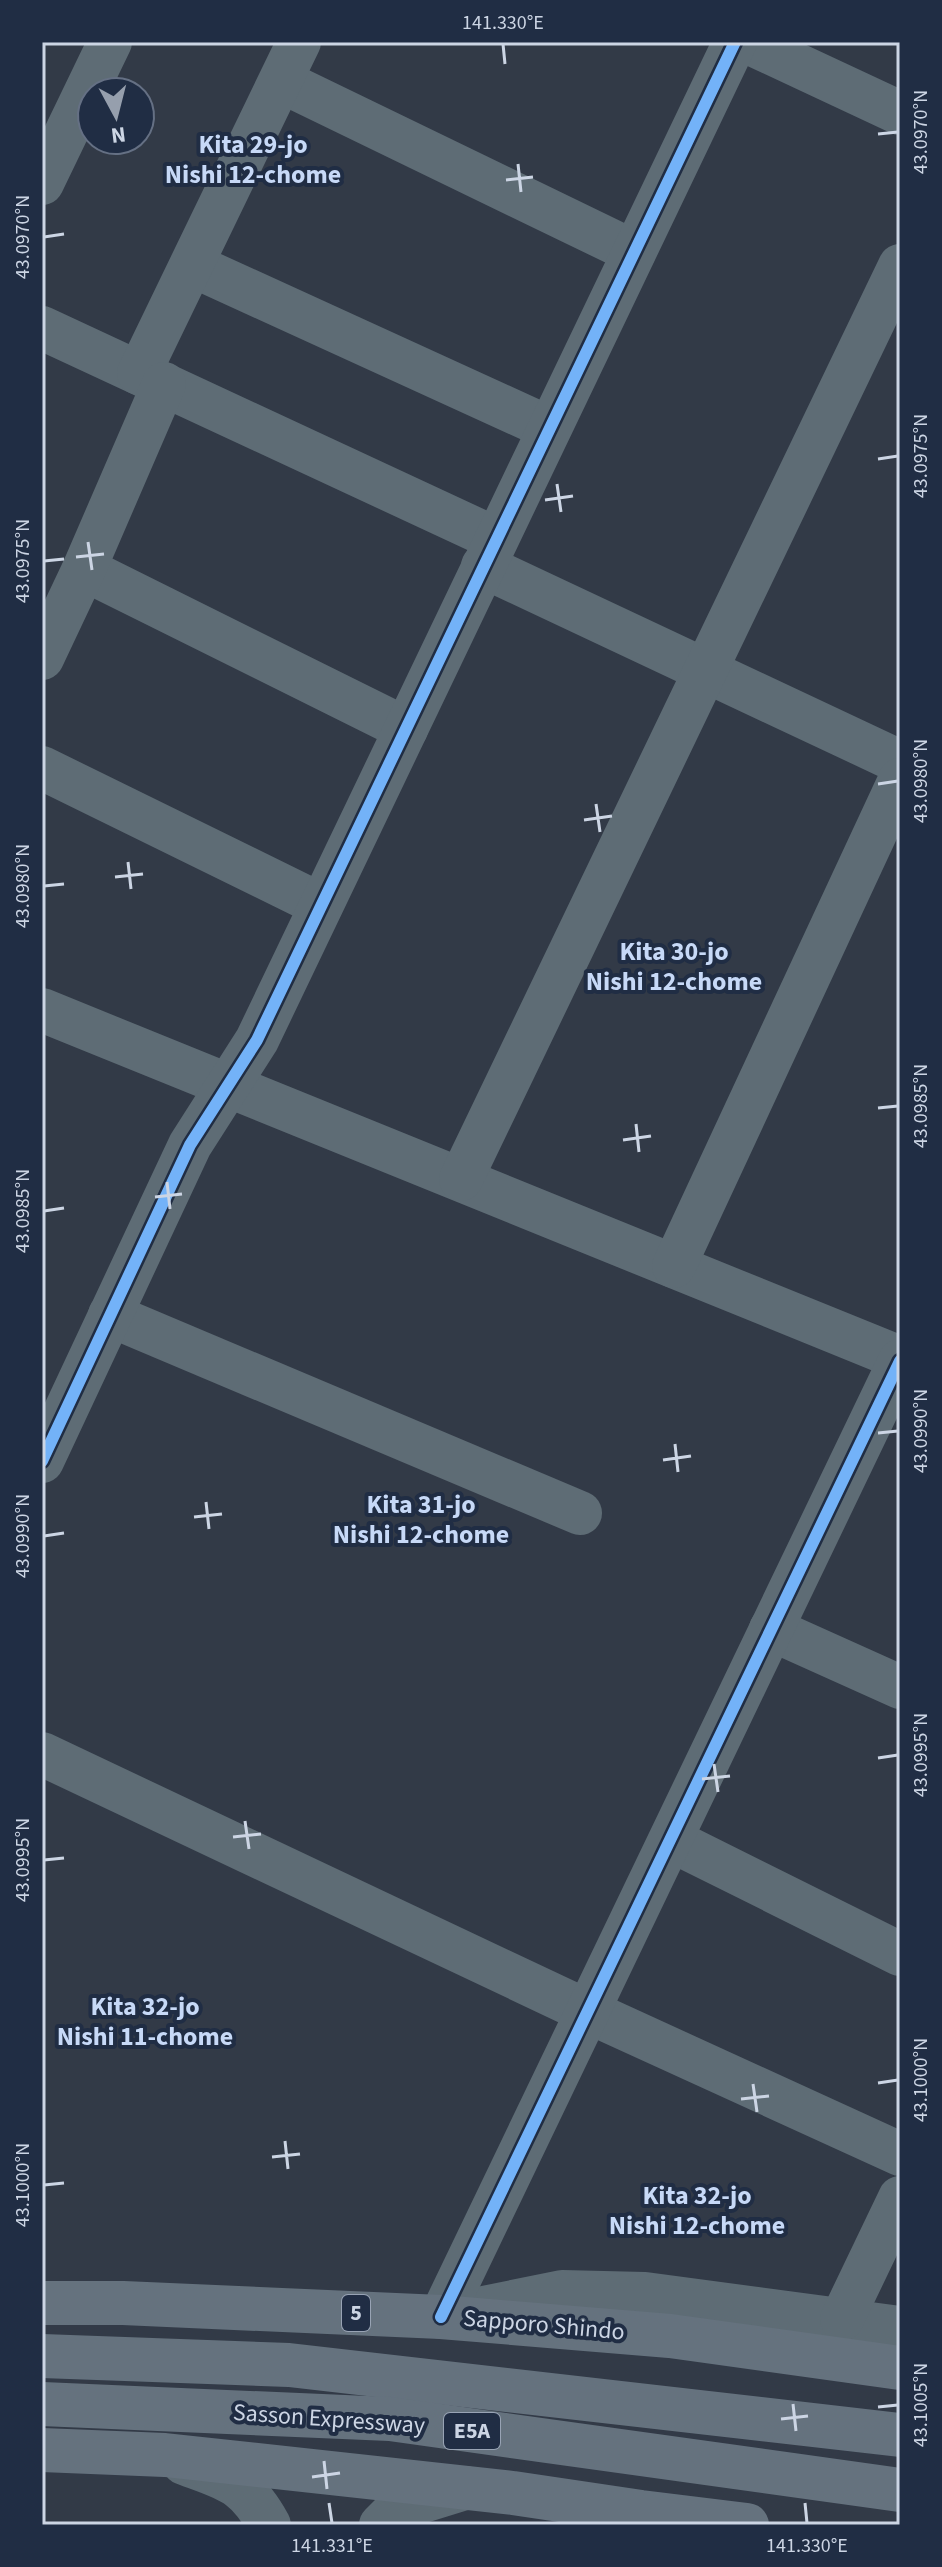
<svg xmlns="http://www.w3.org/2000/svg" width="942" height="2567" font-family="'Source Sans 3',sans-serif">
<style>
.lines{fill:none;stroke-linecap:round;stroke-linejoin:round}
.minor{stroke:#5e6c75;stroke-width:44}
.highway{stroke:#65727e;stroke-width:44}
.cycleway-casing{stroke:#202d44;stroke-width:17}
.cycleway{stroke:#73b2f8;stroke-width:12}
.ticks{fill:none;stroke:#ccd5e4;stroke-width:3}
.labels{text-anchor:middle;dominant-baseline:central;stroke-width:8;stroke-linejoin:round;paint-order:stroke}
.shield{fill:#202d44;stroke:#98a3b4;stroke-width:2}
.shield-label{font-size:22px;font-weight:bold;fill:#ccd5e4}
.street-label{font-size:24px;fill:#ccd5e4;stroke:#202d44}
.neighbourhood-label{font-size:26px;font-weight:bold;fill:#c7d9f7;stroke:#202d44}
.neatline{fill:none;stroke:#ccd5e4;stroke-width:3}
.ticks-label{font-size:20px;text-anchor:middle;fill:#ccd5e4}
</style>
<rect width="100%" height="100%" fill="#323a47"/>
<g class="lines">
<!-- minor -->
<g class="minor">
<path d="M 748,42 L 900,113"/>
<path d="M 281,81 L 634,252"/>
<path d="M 42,183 L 110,42"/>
<path d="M 192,265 L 549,428"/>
<path d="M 42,328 L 496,539"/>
<path d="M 139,373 L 299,42"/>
<path d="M 483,566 L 900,762"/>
<path d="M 84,569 L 406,729"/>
<path d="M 42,658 L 84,569 L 164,384"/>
<path d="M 42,768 L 321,905"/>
<path d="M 42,1010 L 900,1358"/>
<path d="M 461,1179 L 900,266"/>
<path d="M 674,1266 L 900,780"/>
<path d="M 110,1315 L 580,1513"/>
<path d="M 42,1461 L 190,1145 L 257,1040 L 735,42"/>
<path d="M 771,1629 L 900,1687"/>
<path d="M 42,1754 L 565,2001 L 900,2154"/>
<path d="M 671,1840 L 900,1954"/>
<path d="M 459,2313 L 562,2292 L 645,2294 L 900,2328"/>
<path d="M 441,2317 L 900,1361"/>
<path d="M 842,2319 L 900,2198"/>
<path d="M 184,2463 C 228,2480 245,2481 269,2525"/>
<path d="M 381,2525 L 397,2509 L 465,2488"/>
</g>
<!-- highway -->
<g class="highway">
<path d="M 42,2303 L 123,2303 L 441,2317 L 670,2336 L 900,2368"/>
<path d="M 42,2356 L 289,2365 L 900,2435"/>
<path d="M 42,2404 L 390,2419 L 900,2490"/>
<path d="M 42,2450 L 165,2455 L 513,2493 L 641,2512 L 747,2525"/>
</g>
<defs>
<g id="cycleway">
<path d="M 42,1461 L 190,1145 L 257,1040 L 735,42"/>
<path d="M 441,2317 L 900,1361"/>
</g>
</defs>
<!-- cycleway casing -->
<use href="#cycleway" class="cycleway-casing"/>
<!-- cycleway -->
<use href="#cycleway" class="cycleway"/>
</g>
<!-- ticks -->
<path class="ticks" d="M 503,44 L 505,64M 878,134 L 898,132M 518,164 L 521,192M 506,180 L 533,177M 44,237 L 64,234M 878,459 L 898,456M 557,484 L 561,512M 545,500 L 573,496M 88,542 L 92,570M 76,557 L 104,554M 44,561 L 64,559M 878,784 L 898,781M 596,804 L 600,832M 584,820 L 612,816M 128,862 L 131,889M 115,877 L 143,874M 44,886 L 64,884M 878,1108 L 898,1106M 636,1124 L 639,1152M 623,1140 L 651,1136M 167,1182 L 170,1209M 155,1197 L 182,1194M 44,1211 L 64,1208M 878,1433 L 898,1431M 675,1444 L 678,1472M 663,1460 L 691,1456M 206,1502 L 209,1529M 194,1517 L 222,1514M 44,1536 L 64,1533M 878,1758 L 898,1755M 714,1764 L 718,1792M 702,1779 L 730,1776M 245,1821 L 249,1849M 233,1837 L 261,1834M 44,1860 L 64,1858M 878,2083 L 898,2080M 753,2084 L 757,2112M 741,2099 L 769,2096M 285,2141 L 288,2169M 272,2157 L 300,2154M 44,2185 L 64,2183M 793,2404 L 796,2431M 878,2407 L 898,2405M 781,2419 L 808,2416M 324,2461 L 327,2489M 312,2477 L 340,2473M 329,2503 L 332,2523M 805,2503 L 807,2523"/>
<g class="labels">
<!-- shield labels -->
<g class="shield">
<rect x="342" y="2295" width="28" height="36" rx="6"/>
<rect x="444" y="2413" width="56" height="36" rx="6"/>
</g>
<g class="shield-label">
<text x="356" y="2313">5</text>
<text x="472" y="2431">E5A</text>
</g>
<!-- street labels -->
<g class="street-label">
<text transform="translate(544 2325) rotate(5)">Sapporo Shindo</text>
<text transform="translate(329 2419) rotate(4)">Sasson Expressway</text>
</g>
<!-- neighbourhood labels -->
<g class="neighbourhood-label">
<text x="253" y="144">Kita 29-jo<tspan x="253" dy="30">Nishi 12-chome</tspan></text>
<text x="674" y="951">Kita 30-jo<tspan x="674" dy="30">Nishi 12-chome</tspan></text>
<text x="421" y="1504">Kita 31-jo<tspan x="421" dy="30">Nishi 12-chome</tspan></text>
<text x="145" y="2006">Kita 32-jo<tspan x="145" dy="30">Nishi 11-chome</tspan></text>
<text x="697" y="2195">Kita 32-jo<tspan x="697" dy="30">Nishi 12-chome</tspan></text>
</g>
</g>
<!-- border -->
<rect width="942" height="2567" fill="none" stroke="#202d44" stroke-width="88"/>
<!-- north arrow -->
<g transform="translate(116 116) rotate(173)"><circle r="38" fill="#202d44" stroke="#657084" stroke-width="2"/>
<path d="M0-6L14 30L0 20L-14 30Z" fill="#969fad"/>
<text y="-12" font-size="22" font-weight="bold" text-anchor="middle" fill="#ccd5e4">N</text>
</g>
<rect x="44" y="44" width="854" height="2479" class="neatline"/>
<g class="ticks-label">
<text x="503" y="29">141.330°E</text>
<text transform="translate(920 132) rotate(-90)" y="7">43.0970°N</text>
<text transform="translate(22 237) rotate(-90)" y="7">43.0970°N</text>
<text transform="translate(920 456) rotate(-90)" y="7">43.0975°N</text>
<text transform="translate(22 561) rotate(-90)" y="7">43.0975°N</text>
<text transform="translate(920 781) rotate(-90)" y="7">43.0980°N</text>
<text transform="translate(22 886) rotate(-90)" y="7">43.0980°N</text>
<text transform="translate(920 1106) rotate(-90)" y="7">43.0985°N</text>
<text transform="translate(22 1211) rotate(-90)" y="7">43.0985°N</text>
<text transform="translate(920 1431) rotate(-90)" y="7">43.0990°N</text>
<text transform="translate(22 1536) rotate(-90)" y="7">43.0990°N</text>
<text transform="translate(920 1755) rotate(-90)" y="7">43.0995°N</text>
<text transform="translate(22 1860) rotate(-90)" y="7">43.0995°N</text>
<text transform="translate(920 2080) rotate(-90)" y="7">43.1000°N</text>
<text transform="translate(22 2185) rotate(-90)" y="7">43.1000°N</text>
<text transform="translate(920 2405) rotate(-90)" y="7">43.1005°N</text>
<text x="332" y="2552">141.331°E</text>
<text x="807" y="2552">141.330°E</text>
</g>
</svg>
